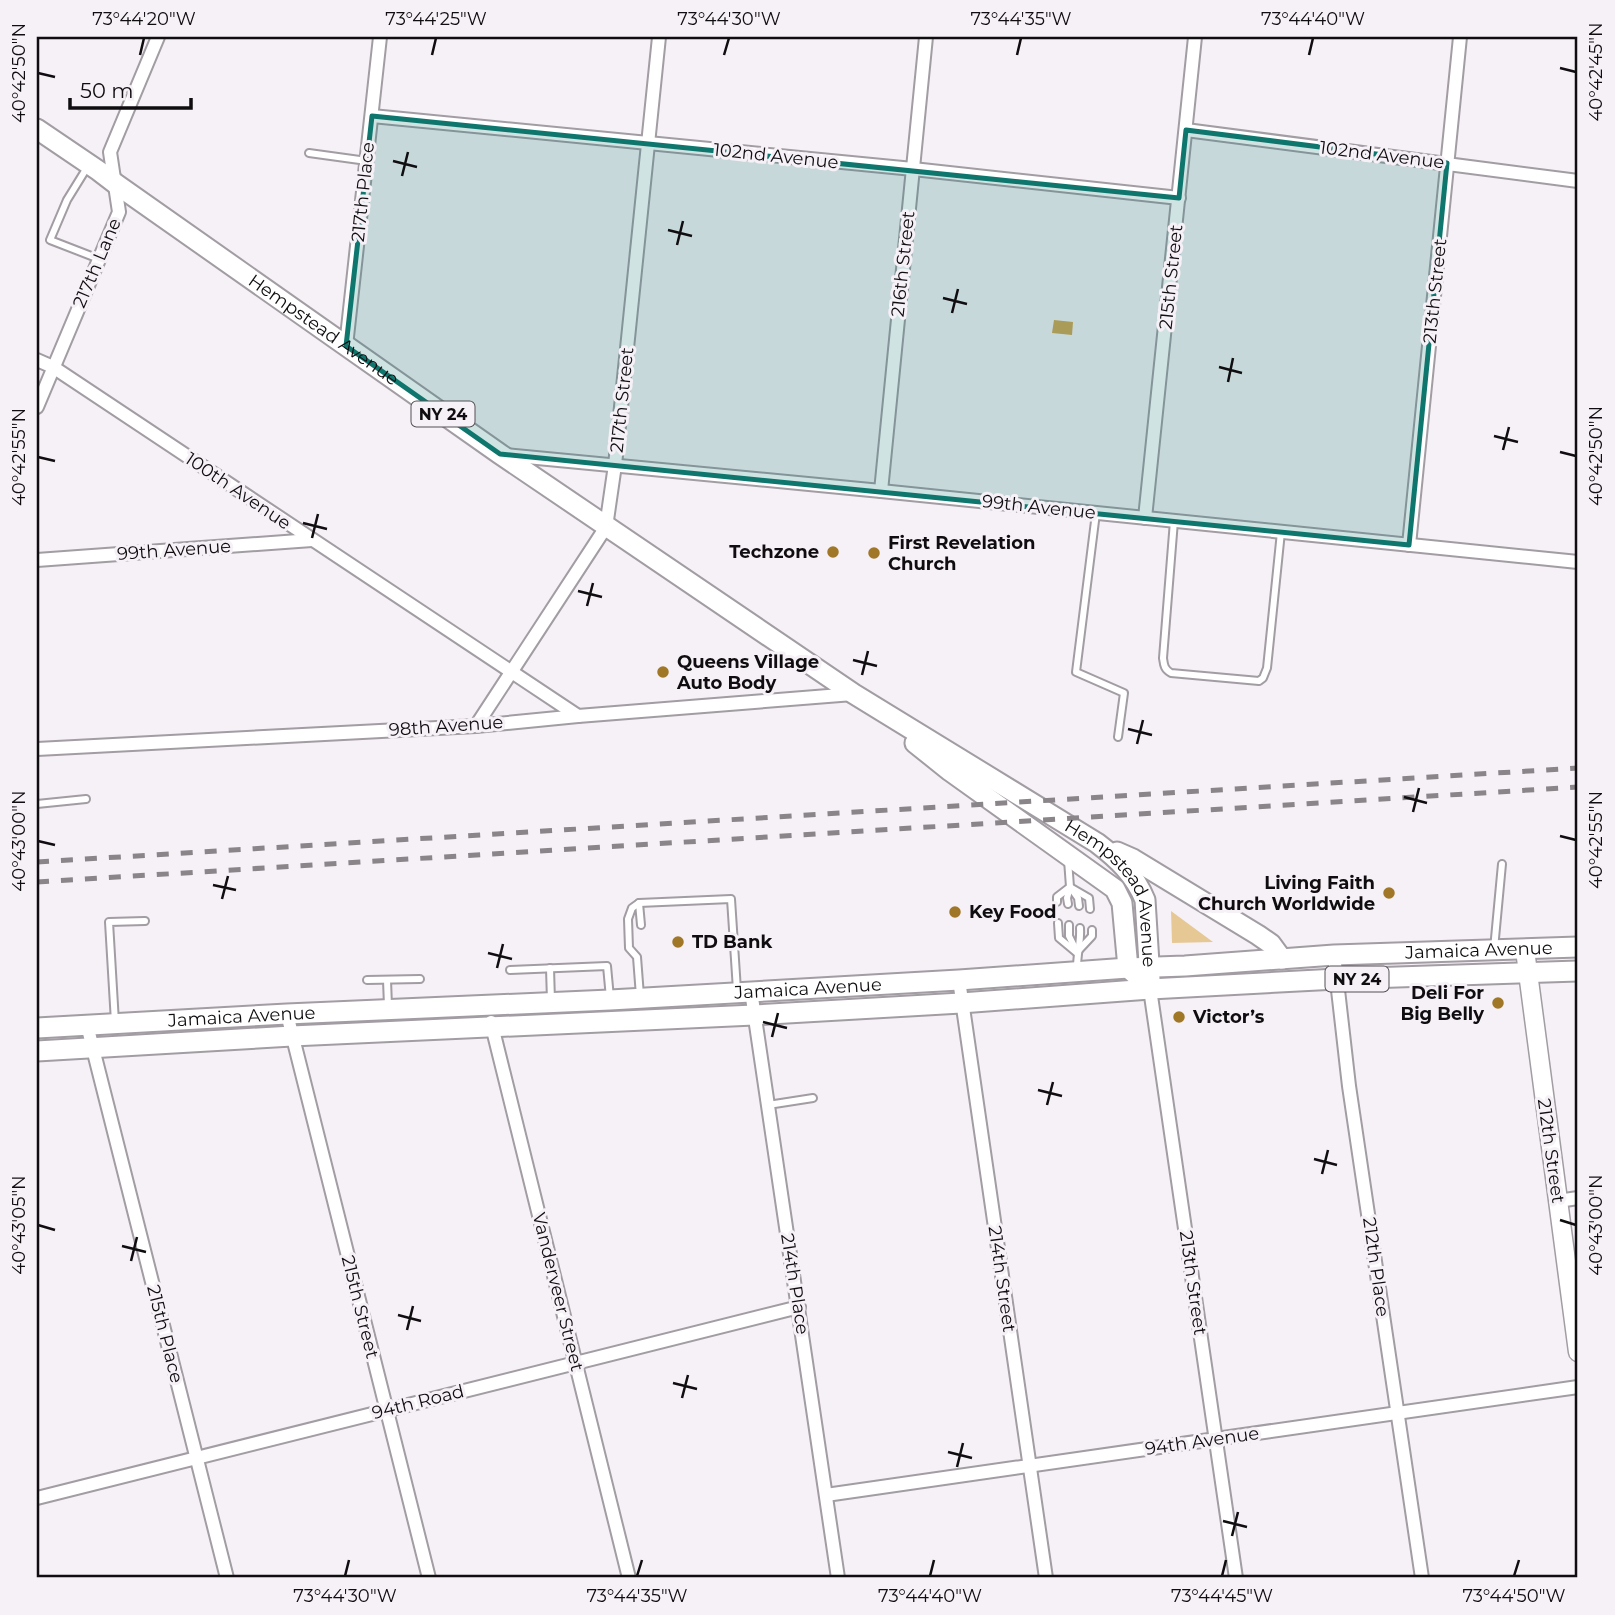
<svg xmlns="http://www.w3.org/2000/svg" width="1615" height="1615" font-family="Montserrat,sans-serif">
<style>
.green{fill:#e6c895}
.water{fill:#d1a553}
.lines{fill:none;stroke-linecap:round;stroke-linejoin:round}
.lane-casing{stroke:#a29ca3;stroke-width:10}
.street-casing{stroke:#a29ca3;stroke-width:16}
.secondary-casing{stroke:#a29ca3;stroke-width:21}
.primary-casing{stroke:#a29ca3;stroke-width:23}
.lane{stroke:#fff;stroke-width:6}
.street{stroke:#fff;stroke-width:12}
.secondary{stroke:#fff;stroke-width:18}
.primary{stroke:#fff;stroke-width:19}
.rail{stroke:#898589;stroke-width:5;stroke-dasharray:12 12;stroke-linecap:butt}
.marked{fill:#0f766e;fill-opacity:0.2;stroke:#0f766e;stroke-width:5;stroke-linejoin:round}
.ticks{fill:none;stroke:#0f0d0f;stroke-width:2.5}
.poi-dot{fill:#a07726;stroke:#f6f0f7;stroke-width:2.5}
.labels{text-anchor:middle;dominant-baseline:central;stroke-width:6;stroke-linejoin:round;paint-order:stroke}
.shield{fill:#f6f0f7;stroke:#545155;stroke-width:2}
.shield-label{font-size:16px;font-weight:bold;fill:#0f0d0f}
.street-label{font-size:18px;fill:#0f0d0f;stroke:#f6f0f7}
.poi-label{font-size:18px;font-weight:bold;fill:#0f0d0f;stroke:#f6f0f7;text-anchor:start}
.neatline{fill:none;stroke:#0f0d0f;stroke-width:2.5}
.ticks-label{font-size:18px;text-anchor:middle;fill:#0f0d0f}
</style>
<rect width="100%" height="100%" fill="#f6f0f7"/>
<!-- green -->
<path class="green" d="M 1171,911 L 1213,942 L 1172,943 Z"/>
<!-- water -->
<path class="water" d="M 1054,320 L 1073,322 L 1072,335 L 1052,333 Z"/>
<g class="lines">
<defs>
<g id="lane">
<path d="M 309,153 L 367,161"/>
<path d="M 88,166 L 67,200 L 50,240 L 99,259"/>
<path d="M 1096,513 L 1076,672 L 1124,693 L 1118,737"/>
<path d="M 1174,521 L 1163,658 C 1164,665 1164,669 1171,673 L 1259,681 L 1263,678 L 1267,668 L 1281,532"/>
<path d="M 37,804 L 86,799"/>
<path d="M 1073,891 L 1078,898 L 1079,906"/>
<path d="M 1057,902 L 1057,897 L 1070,887 L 1089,898 L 1090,909"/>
<path d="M 639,903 L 641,925"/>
<path d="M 1068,904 L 1067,898 L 1070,887 L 1068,860"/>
<path d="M 1058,923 L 1059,938 L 1077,953"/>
<path d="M 1069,925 L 1069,936 L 1076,950"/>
<path d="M 1494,949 L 1502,864"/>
<path d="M 1078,951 L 1092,936 L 1092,930"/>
<path d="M 550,968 L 551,1001"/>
<path d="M 1077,968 C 1077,953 1081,941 1080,928"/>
<path d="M 510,970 L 607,966 L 610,998"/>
<path d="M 367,980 L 420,979"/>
<path d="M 387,980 L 388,1006"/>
<path d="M 640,996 L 637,957 L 629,948 L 628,919 L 632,908 L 639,903 L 731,899 L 737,990"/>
<path d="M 115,1022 L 109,922 L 145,921"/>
<path d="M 768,1105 L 813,1098"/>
</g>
<g id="street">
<path d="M 372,116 L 913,169 L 1179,198"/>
<path d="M 1186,130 L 1578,181"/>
<path d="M 346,346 L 380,37"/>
<path d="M 37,360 L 53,367 L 578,716"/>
<path d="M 37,407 L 119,212 L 110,152 L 158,37"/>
<path d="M 506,455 L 881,491 L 1578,562"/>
<path d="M 881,491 L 926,37"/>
<path d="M 1145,518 L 1195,37"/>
<path d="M 1409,545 L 1460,37"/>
<path d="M 37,560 L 312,540"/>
<path d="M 476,726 L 606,527 L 615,465 L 659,37"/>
<path d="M 37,749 L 476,726 L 578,716 L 853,694"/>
<path d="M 1334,955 L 1349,1086 L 1422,1578"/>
<path d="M 959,980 L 1046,1578"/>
<path d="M 1150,989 L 1236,1578"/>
<path d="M 751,991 L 838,1578"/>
<path d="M 287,1014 L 429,1578"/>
<path d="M 491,1022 L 629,1578"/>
<path d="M 87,1025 L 227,1578"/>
<path d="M 1558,1201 L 1578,1198"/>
<path d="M 826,1495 L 1578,1387"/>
<path d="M 37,1498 L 799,1307"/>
</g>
<path id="secondary" d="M 1525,950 L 1578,1352"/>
<g id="primary">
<path id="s1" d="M 37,129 L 99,171 L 116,184 L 500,454 L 854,694 L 1097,843 C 1118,859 1135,875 1145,900 L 1150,979"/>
<path d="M 915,743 L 950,771 L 1115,889 L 1122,903 L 1128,968 L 1137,976"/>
<path d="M 1117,852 L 1133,859 L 1258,935 L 1271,944 L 1282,959"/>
<path id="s2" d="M 37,1028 L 287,1014 L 610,1000 L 959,980 L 1128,968 L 1185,966 L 1334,955 L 1578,947"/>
<path d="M 37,1051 L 292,1036 L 754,1015 L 961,1003 L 1150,989 L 1337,979 L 1578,971"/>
</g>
</defs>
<!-- lane casing -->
<use href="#lane" class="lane-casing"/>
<!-- street casing -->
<use href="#street" class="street-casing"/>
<!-- secondary casing -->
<use href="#secondary" class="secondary-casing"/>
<!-- primary casing -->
<use href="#primary" class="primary-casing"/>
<!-- lane -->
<use href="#lane" class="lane"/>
<!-- street -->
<use href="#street" class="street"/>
<!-- secondary -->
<use href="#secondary" class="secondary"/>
<!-- primary -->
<use href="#primary" class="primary"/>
<!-- rail -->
<g class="rail">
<path d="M 37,862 L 1578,768"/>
<path d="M 37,882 L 1578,787"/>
</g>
</g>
<!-- marked area -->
<path class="marked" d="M 372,116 L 1179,198 L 1186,130 L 1447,163 L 1409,545 L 500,454 L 346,346 Z"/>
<!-- ticks -->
<path class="ticks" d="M 140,55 L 144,38M 432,55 L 436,38M 724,55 L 729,38M 1017,55 L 1021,38M 1309,55 L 1313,38M 1560,68 L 1576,72M 38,73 L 55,77M 393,161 L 417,167M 402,176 L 408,152M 668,230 L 692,236M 677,245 L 683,221M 943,298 L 967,304M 952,313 L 958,289M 1219,367 L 1242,373M 1228,382 L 1233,358M 1494,436 L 1518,442M 1503,450 L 1509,427M 1560,452 L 1576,456M 38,457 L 55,461M 303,523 L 327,529M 312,538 L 318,514M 578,591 L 602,597M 587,606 L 593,583M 853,660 L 877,666M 862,675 L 868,651M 1128,729 L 1152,735M 1137,744 L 1143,720M 1404,797 L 1427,803M 1413,812 L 1419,788M 1560,836 L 1576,840M 38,841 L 55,845M 213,885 L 236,890M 222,899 L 228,876M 488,953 L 512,959M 497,968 L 503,944M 763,1022 L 787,1028M 772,1037 L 778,1013M 1038,1090 L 1062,1096M 1047,1105 L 1053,1082M 1314,1159 L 1337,1165M 1322,1174 L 1328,1150M 1560,1220 L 1576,1225M 38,1225 L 55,1230M 122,1246 L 146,1252M 131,1261 L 137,1237M 398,1315 L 421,1321M 407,1330 L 413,1306M 673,1383 L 697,1389M 682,1398 L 688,1375M 948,1452 L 972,1458M 957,1467 L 963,1443M 1223,1521 L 1247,1527M 1232,1536 L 1238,1512M 345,1576 L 349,1560M 637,1576 L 642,1560M 930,1576 L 934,1560M 1222,1576 L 1226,1560M 1514,1576 L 1519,1560"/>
<!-- markers -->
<g class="poi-dot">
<circle cx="833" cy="552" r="7"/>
<circle cx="874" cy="553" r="7"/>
<circle cx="663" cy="672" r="7"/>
<circle cx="1389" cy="893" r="7"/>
<circle cx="955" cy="912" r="7"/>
<circle cx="678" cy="942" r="7"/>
<circle cx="1498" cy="1003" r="7"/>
<circle cx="1179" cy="1017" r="7"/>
</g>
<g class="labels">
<!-- shield labels -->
<g class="shield">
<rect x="411.5" y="401.5" width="63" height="25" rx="5"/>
<rect x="1325.5" y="966.5" width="63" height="25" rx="5"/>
</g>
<g class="shield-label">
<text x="443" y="414">NY 24</text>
<text x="1357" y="979">NY 24</text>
</g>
<!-- street labels -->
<g class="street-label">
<text transform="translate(1382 155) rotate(7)">102nd Avenue</text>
<text transform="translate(776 156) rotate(6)">102nd Avenue</text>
<text transform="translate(363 192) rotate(-84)">217th Place</text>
<text transform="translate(97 263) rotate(-67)">217th Lane</text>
<text transform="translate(903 264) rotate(-84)">216th Street</text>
<text transform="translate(1171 277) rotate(-84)">215th Street</text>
<text transform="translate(1435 291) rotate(-84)">213th Street</text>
<text stroke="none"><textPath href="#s1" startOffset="350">Hempstead Avenue</textPath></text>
<text transform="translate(622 400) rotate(-84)">217th Street</text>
<text transform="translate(238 491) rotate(34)">100th Avenue</text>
<text transform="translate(1039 507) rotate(6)">99th Avenue</text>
<text transform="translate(174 550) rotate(-4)">99th Avenue</text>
<text transform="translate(446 726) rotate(-4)">98th Avenue</text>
<text stroke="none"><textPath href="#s1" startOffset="1332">Hempstead Avenue</textPath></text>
<text stroke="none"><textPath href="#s2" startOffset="1444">Jamaica Avenue</textPath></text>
<text stroke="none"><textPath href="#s2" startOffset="772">Jamaica Avenue</textPath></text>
<text stroke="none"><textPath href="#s2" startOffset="205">Jamaica Avenue</textPath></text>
<text transform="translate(1551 1151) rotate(82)">212th Street</text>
<text transform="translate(1376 1267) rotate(82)">212th Place</text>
<text transform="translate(1002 1279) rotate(82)">214th Street</text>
<text transform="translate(1193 1283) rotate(82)">213th Street</text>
<text transform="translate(795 1284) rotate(81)">214th Place</text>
<text transform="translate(558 1292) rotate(76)">Vanderveer Street</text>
<text transform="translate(360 1307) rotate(76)">215th Street</text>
<text transform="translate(165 1334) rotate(76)">215th Place</text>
<text transform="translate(418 1402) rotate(-14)">94th Road</text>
<text transform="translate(1202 1441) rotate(-8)">94th Avenue</text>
</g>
<!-- poi labels -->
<g class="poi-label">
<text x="888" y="543">First Revelation<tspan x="888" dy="21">Church</tspan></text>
<text x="819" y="552" text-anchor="end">Techzone</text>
<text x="677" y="662">Queens Village<tspan x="677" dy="21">Auto Body</tspan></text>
<text x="1375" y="883" text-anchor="end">Living Faith<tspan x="1375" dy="21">Church Worldwide</tspan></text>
<text x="969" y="912">Key Food</text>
<text x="692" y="942">TD Bank</text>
<text x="1484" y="993" text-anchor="end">Deli For<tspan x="1484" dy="21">Big Belly</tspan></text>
<text x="1193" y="1017">Victor’s</text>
</g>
</g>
<!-- border -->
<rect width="1615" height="1615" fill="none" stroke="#f6f0f7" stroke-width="77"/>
<!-- scale -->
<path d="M70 98v10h121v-10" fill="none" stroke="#0f0d0f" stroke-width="3.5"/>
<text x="80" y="98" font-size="21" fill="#0f0d0f" stroke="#f6f0f7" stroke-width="5" paint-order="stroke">50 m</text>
<rect x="38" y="38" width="1538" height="1538" class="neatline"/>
<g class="ticks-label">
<text x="144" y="25">73°44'20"W</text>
<text x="436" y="25">73°44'25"W</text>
<text x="729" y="25">73°44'30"W</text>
<text x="1021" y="25">73°44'35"W</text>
<text x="1313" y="25">73°44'40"W</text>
<text transform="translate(1596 72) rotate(-90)" y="6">40°42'45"N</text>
<text transform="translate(19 73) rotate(-90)" y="6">40°42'50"N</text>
<text transform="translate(1596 456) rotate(-90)" y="6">40°42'50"N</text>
<text transform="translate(19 457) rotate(-90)" y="6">40°42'55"N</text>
<text transform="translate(1596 840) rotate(-90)" y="6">40°42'55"N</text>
<text transform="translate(19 841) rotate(-90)" y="6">40°43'00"N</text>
<text transform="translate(1596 1225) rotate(-90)" y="6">40°43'00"N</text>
<text transform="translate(19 1225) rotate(-90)" y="6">40°43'05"N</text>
<text x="345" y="1602">73°44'30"W</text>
<text x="637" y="1602">73°44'35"W</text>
<text x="930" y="1602">73°44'40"W</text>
<text x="1222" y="1602">73°44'45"W</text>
<text x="1514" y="1602">73°44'50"W</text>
</g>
</svg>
